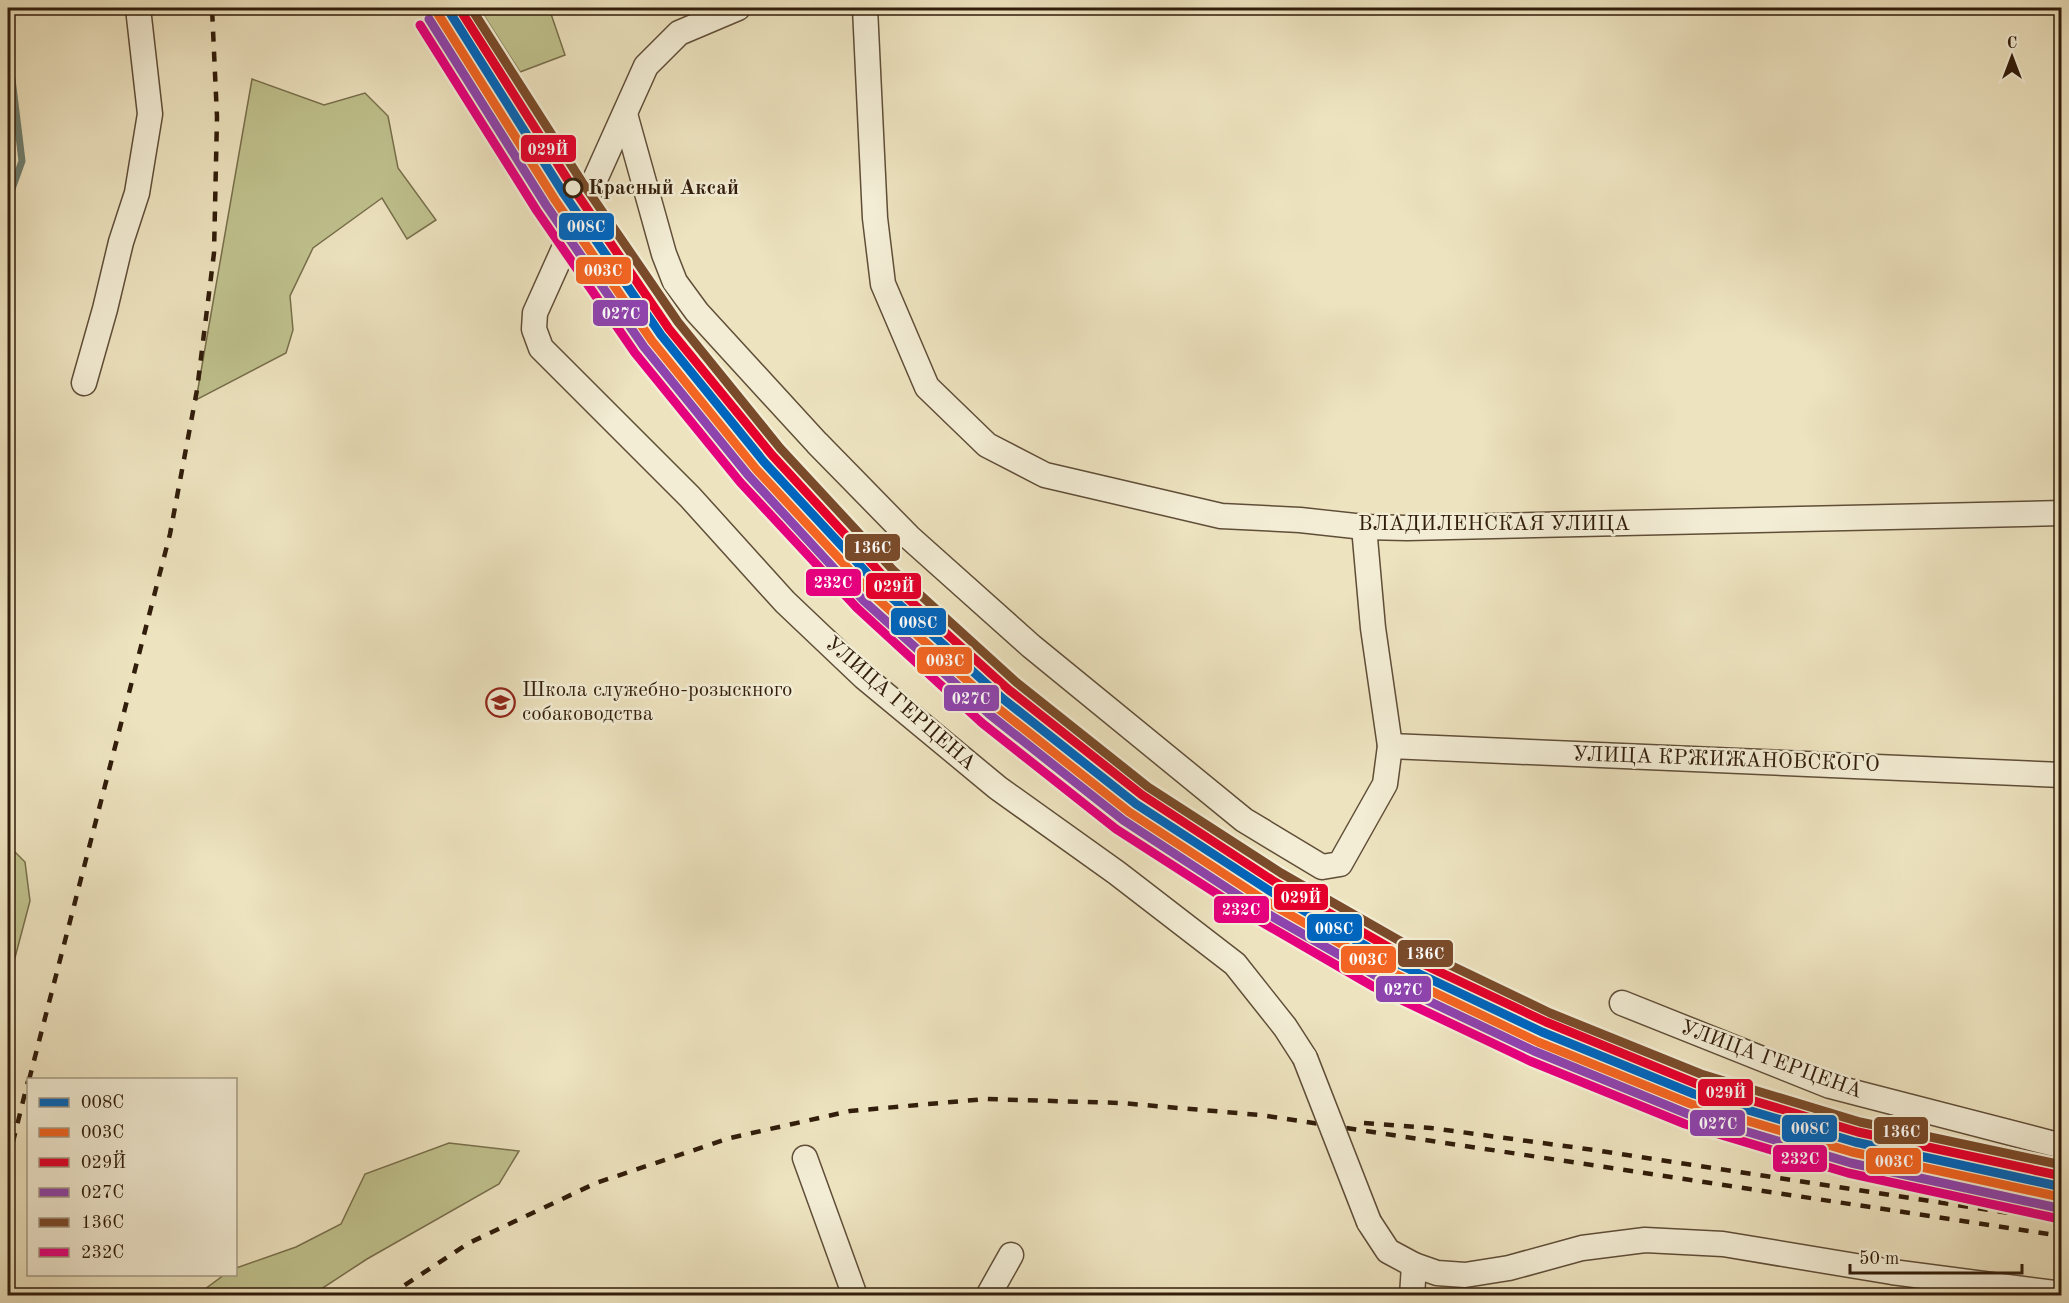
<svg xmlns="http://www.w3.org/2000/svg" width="2069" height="1303" font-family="'Old Standard TT',serif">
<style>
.green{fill:#bfc18d;stroke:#786f4c;stroke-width:1.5}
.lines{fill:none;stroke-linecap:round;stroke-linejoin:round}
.stream{stroke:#6f7e6f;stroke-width:7}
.street-casing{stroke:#604e38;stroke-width:27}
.street{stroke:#f3edd5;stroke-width:24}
.rail{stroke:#311d0b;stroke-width:4.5;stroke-dasharray:10 10;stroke-linecap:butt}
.street-bridge-casing{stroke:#604e38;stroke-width:27;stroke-linecap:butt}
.street-bridge{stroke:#f3edd5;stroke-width:24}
.rail-1-casing{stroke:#f3edd5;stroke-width:14}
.rail-2-casing{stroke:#f3edd5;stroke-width:14}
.rail-3-casing{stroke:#f3edd5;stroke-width:14}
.rail-4-casing{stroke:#f3edd5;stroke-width:14}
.rail-5-casing{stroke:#f3edd5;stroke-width:14}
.rail-6-casing{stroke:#f3edd5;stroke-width:14}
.rail-1{stroke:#0065bd;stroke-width:9}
.rail-2{stroke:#f26522;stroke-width:9}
.rail-3{stroke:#e4002b;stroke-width:9}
.rail-4{stroke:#8e44ad;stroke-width:9}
.rail-5{stroke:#7a4b2a;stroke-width:9}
.rail-6{stroke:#e5007d;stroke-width:9}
.stop-dot{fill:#f3edd5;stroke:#311d0b;stroke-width:3}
.labels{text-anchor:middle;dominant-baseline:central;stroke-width:5;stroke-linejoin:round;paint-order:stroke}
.stop-label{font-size:21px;font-weight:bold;fill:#311d0b;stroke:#f3edd5;text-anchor:start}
.street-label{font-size:21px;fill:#311d0b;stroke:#f3edd5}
.poi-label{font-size:21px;fill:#311d0b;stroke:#f3edd5;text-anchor:start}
.line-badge{stroke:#f3edd5;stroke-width:2}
.badge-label{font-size:16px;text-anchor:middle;font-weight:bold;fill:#fff}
</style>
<rect width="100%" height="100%" fill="#ede3bf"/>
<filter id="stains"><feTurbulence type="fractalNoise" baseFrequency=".00333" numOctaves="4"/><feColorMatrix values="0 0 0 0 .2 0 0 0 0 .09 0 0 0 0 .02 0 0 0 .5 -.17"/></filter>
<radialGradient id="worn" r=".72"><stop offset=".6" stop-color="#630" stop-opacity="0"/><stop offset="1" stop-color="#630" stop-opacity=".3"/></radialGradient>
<!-- green -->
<g class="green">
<path d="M 479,8 L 549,8 L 565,55 L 520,72 Z"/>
<path d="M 252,79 L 324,105 L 365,93 L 388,116 L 398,168 L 436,220 L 407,239 L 382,198 L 313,248 L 290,296 L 293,330 L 286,353 L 196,400 Z"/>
<path d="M 8,845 L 25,862 L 30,901 L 8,984 Z"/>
<path d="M 449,1143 L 519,1151 L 499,1184 L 367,1259 L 312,1295 L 197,1295 L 224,1275 L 236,1274 L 236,1268 L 296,1247 L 341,1224 L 365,1174 Z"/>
</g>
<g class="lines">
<!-- stream -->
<path class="stream" d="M 8,200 L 22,161 L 12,79"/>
<defs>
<g id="street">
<path d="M 738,8 L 679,33 L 646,66 L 535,313 L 534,329 L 541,348 L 690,497 L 785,602 L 864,677 L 998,788 L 1117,873 L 1235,964 L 1285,1027 L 1305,1058"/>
<path d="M 865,8 L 875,218 L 883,284 L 927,387 L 987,445 L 1045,475 L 1221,516 L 1300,520 L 1364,527 L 1407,528 L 2062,513"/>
<path d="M 625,114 L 664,254 L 675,282 L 697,312 L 817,443 L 909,537 L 1031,646 L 1244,820 L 1322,867 L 1340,864 L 1385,784 L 1390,746 L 1373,628 L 1364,527"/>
<path d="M 84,383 L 105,309 L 121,242 L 137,193 L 150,114 L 138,8"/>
<path d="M 1390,746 L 2062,775"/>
<path d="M 1622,1003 L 1830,1086 L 2062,1146"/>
<path d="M 805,1158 L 855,1296"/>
<path d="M 1369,1222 L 1388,1251 L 1414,1265 L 1412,1296"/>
<path d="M 1414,1265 L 1437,1273 L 1465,1275 L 1509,1268 L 1582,1248 L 1645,1240 L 1723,1244 L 1892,1272 L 2062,1294"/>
<path d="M 988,1296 L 1011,1255"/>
</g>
</defs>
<!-- street casing -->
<use href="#street" class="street-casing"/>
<!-- street -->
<use href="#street" class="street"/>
<!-- rail -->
<g class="rail">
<path d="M 29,1080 L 170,534 L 197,390 L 214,253 L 217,117 L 212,8"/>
<path d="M 1364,1123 L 1431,1128 L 1594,1150 L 2062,1221"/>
<path d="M 8,1162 L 28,1081"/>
<path d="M 388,1296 L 469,1243 L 596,1183 L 730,1138 L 850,1111 L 986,1099 L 1121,1103 L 1260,1115 L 2062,1236"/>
</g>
<defs>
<path id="street-bridge" d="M 1305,1058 L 1369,1222"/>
</defs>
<!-- street-bridge casing -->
<use href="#street-bridge" class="street-bridge-casing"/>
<!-- street-bridge -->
<use href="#street-bridge" class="street-bridge"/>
<defs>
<path id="rail-1" d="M 447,8 L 564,194 L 661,335 L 764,462 L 878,585 L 1002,698 L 1136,804 L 1270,891 L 1390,960 L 1542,1032 L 1694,1094 L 1855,1142 L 2062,1187"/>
<path id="rail-2" d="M 438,14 L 555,200 L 652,341 L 756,469 L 871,593 L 995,706 L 1129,812 L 1264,900 L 1385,969 L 1538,1042 L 1691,1104 L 1852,1152 L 2060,1197"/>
<path id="rail-3" d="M 459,8 L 573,188 L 669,329 L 772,455 L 885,578 L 1009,690 L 1142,795 L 1275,882 L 1395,951 L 1546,1022 L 1697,1084 L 1858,1132 L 2062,1176"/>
<path id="rail-4" d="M 429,19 L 546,205 L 644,347 L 748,475 L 864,601 L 989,714 L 1123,820 L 1259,909 L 1380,978 L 1534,1051 L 1688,1114 L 1851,1163 L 2058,1208"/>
<path id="rail-5" d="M 471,8 L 582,182 L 678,322 L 780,448 L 893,570 L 1016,682 L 1148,787 L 1281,873 L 1400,941 L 1550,1013 L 1701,1074 L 1860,1122 L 2062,1165"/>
<path id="rail-6" d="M 420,25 L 537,211 L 635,353 L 740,482 L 857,608 L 982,723 L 1116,829 L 1253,917 L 1374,987 L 1530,1061 L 1685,1124 L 1848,1173 L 2055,1218"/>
</defs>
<!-- rail-1 casing -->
<use href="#rail-1" class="rail-1-casing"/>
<!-- rail-2 casing -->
<use href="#rail-2" class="rail-2-casing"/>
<!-- rail-3 casing -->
<use href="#rail-3" class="rail-3-casing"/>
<!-- rail-4 casing -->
<use href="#rail-4" class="rail-4-casing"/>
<!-- rail-5 casing -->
<use href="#rail-5" class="rail-5-casing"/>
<!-- rail-6 casing -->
<use href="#rail-6" class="rail-6-casing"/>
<!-- rail-1 -->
<use href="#rail-1" class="rail-1"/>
<!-- rail-2 -->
<use href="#rail-2" class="rail-2"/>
<!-- rail-3 -->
<use href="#rail-3" class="rail-3"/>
<!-- rail-4 -->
<use href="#rail-4" class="rail-4"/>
<!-- rail-5 -->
<use href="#rail-5" class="rail-5"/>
<!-- rail-6 -->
<use href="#rail-6" class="rail-6"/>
</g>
<!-- icons -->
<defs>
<symbol id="school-ring" viewBox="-11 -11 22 22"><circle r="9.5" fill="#f3edd5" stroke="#8f2418" stroke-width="1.5"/><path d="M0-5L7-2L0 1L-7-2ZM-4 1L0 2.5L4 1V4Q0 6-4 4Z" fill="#8f2418"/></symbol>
</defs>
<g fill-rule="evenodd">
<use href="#school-ring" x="484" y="686" width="33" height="33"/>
</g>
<!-- markers -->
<circle class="stop-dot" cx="573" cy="188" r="9"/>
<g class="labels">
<!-- stop labels -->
<g class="stop-label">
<text x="588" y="188">Красный Аксай</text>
</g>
<!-- street labels -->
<g class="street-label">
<text x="1494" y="524">ВЛАДИЛЕНСКАЯ УЛИЦА</text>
<text transform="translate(900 704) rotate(41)">УЛИЦА ГЕРЦЕНА</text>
<text transform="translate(1726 760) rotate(2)">УЛИЦА КРЖИЖАНОВСКОГО</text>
<text transform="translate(1771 1060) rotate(20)">УЛИЦА ГЕРЦЕНА</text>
</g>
<!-- poi labels -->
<g class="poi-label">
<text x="522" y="690">Школа служебно-розыскного<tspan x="522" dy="24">собаководства</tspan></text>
</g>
</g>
<g class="line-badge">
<rect x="520" y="134" width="57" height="29" rx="6" fill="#e4002b"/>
<rect x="558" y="212" width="57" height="29" rx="6" fill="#0065bd"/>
<rect x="575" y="256" width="57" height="29" rx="6" fill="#f26522"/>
<rect x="592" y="299" width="57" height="28" rx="6" fill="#8e44ad"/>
<rect x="844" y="533" width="57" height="29" rx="6" fill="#7a4b2a"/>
<rect x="805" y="568" width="57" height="29" rx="6" fill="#e5007d"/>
<rect x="865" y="572" width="57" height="28" rx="6" fill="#e4002b"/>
<rect x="890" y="607" width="57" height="29" rx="6" fill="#0065bd"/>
<rect x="916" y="646" width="57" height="29" rx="6" fill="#f26522"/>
<rect x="943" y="684" width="57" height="28" rx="6" fill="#8e44ad"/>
<rect x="1273" y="883" width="56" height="28" rx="6" fill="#e4002b"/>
<rect x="1213" y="895" width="57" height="29" rx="6" fill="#e5007d"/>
<rect x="1306" y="913" width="57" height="29" rx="6" fill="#0065bd"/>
<rect x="1397" y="939" width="57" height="29" rx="6" fill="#7a4b2a"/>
<rect x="1340" y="945" width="57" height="29" rx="6" fill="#f26522"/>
<rect x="1375" y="975" width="57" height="28" rx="6" fill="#8e44ad"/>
<rect x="1697" y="1078" width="57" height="29" rx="6" fill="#e4002b"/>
<rect x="1689" y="1109" width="57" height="28" rx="6" fill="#8e44ad"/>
<rect x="1781" y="1114" width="57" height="29" rx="6" fill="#0065bd"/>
<rect x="1873" y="1116" width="56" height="29" rx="6" fill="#7a4b2a"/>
<rect x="1772" y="1144" width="56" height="29" rx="6" fill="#e5007d"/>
<rect x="1865" y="1147" width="57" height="28" rx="6" fill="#f26522"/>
</g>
<g class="badge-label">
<text x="548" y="155">029Й</text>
<text x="586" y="232">008С</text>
<text x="603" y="276">003С</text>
<text x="621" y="319">027С</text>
<text x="872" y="553">136С</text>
<text x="833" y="588">232C</text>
<text x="894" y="592">029Й</text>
<text x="918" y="628">008С</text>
<text x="945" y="666">003С</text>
<text x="971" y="704">027С</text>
<text x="1301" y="903">029Й</text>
<text x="1241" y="915">232C</text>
<text x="1334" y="934">008С</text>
<text x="1425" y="959">136С</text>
<text x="1368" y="965">003С</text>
<text x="1403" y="995">027С</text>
<text x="1726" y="1098">029Й</text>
<text x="1718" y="1129">027С</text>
<text x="1810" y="1134">008С</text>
<text x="1901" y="1137">136С</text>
<text x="1800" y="1164">232C</text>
<text x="1894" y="1167">003С</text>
</g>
<!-- margin -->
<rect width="2069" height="1303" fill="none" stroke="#ede3bf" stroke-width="30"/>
<rect x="9" y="9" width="2051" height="1285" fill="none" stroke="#311d0b" stroke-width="3"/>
<rect x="15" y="15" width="2039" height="1273" fill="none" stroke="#311d0b" stroke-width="1.5"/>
<!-- legend -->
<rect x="27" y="1078" width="210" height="198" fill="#f3edd5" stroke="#a59a84" stroke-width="1.5"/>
<rect x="39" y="1098" width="30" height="9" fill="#0065bd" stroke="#a59a84" stroke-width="1.5"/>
<text x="81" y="1108" font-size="18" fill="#311d0b">008С</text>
<rect x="39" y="1128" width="30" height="9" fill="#f26522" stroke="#a59a84" stroke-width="1.5"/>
<text x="81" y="1138" font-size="18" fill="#311d0b">003С</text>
<rect x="39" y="1158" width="30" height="9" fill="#e4002b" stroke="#a59a84" stroke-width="1.5"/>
<text x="81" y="1168" font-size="18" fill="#311d0b">029Й</text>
<rect x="39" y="1188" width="30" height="9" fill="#8e44ad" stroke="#a59a84" stroke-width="1.5"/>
<text x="81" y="1198" font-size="18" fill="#311d0b">027С</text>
<rect x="39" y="1218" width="30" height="9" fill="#7a4b2a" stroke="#a59a84" stroke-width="1.5"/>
<text x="81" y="1228" font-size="18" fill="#311d0b">136С</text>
<rect x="39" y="1248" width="30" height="9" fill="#e5007d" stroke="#a59a84" stroke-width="1.5"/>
<text x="81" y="1258" font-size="18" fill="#311d0b">232C</text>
<!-- north arrow -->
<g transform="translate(2012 57)" stroke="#f3edd5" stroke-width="4.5" paint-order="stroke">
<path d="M0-4.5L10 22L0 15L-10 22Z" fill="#311d0b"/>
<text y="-9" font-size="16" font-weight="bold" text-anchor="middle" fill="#311d0b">С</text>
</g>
<!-- scale -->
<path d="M1850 1264v9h172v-9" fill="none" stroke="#311d0b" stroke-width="3"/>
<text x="1859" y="1264" font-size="18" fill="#311d0b" stroke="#f3edd5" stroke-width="4.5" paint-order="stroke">50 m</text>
<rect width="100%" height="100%" filter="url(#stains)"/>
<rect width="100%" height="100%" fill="url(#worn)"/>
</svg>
